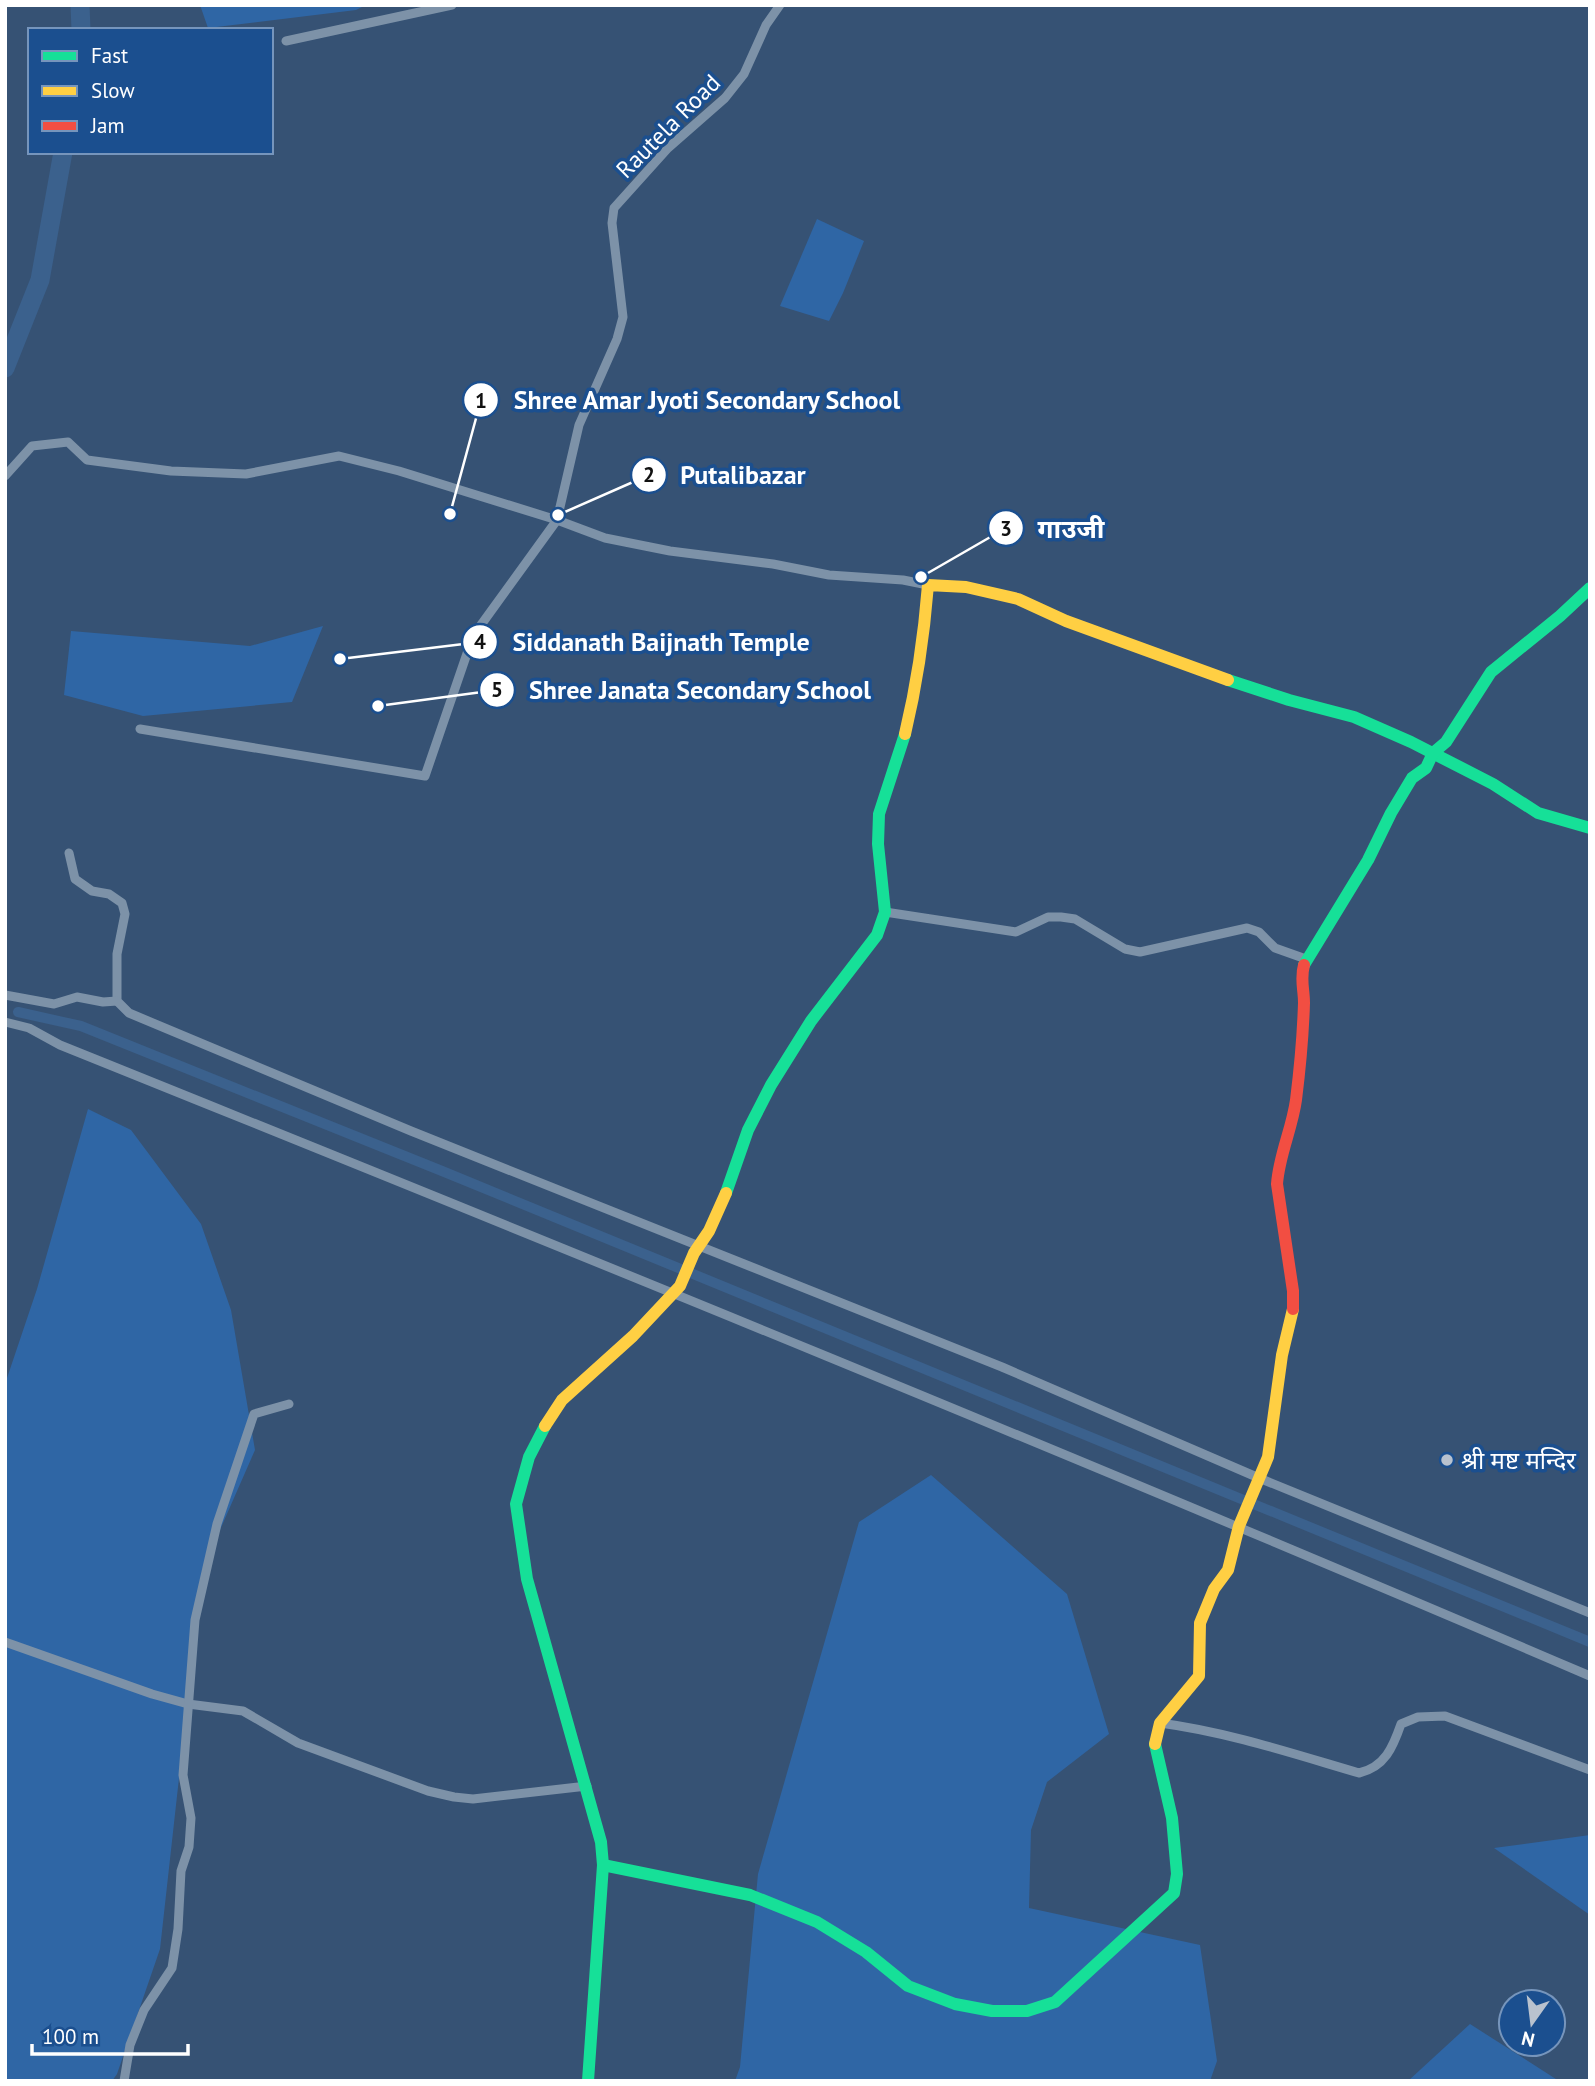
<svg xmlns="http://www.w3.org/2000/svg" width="1595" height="2086" font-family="'PT Sans','Noto Sans Devanagari',sans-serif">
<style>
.green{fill:#2f66a5}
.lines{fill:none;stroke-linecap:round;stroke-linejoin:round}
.canal{stroke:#3b618d;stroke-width:10}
.river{stroke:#3b618d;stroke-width:19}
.street{stroke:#7d92a8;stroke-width:9}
.fast{stroke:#16e098;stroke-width:12}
.slow{stroke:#ffcf43;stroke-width:12}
.jam{stroke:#f24e42;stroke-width:12}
.poi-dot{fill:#b9c2ce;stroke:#1b4f8f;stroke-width:2.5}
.labels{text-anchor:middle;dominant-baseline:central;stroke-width:7;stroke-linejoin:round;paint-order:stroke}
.street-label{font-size:24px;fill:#fff;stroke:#1b4f8f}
.poi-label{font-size:24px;fill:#fff;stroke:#1b4f8f;text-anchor:start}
.leader{fill:none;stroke:#fff;stroke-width:2.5}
.callout-dot{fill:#fff;stroke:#1b4f8f;stroke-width:2.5}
.mark-label{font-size:21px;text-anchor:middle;font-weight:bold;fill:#111}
.callout-label{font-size:26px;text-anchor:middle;font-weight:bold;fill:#fff;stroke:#1b4f8f;stroke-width:7;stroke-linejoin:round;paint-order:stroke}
</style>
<rect width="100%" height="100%" fill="#365274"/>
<!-- green -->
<g class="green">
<path d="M 200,5 L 366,5 L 356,10 L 208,28 Z"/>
<path d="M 817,219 L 864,241 L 843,293 L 829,321 L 780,306 Z"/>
<path d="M 323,626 L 292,702 L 143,716 L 64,695 L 71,631 L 250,646 Z"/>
<path d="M 88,1109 L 131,1130 L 201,1224 L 231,1310 L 255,1450 L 202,1571 L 160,1949 L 117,2074 L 112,2081 L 5,2081 L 5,1384 L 37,1289 Z"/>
<path d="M 931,1475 L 1067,1594 L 1109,1734 L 1047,1782 L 1031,1830 L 1029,1908 L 1200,1945 L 1217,2061 L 1210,2081 L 735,2081 L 740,2067 L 758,1874 L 859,1522 Z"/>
<path d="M 1590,1835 L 1590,1915 L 1494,1848 Z"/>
<path d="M 1470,2024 L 1559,2081 L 1408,2081 Z"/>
</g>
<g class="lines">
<!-- canal -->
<path class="canal" d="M 18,1012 L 81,1026 L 442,1171 L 1590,1642"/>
<!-- river -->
<g class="river">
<path d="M 80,5 L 81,30"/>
<path d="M 5,368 L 40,280 L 63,152"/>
</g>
<!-- street -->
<g class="street">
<path d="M 286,41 L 452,5"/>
<path d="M 5,476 L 32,446 L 68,442 L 87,460 L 171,471 L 246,474 L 339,456 L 399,471 L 557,520 L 605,538 L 670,551 L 773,564 L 829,575 L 903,580 L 928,585"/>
<path d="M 140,729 L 425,776 L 473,636 L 557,520 L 579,425 L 617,339 L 623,317 L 612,223 L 614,208 L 668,148 L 725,98 L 744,74 L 766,25 L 780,5"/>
<path d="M 69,853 L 75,879 L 92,891 L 109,894 L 122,903 L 125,914 L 117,954 L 117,1001 L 129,1013 L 411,1131 L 1002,1367 L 1259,1478 L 1590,1613"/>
<path d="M 885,912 L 1016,932 L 1048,917 L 1061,917 L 1075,919 L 1125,949 L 1140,952 L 1247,928 L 1259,932 L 1275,948 L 1306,959"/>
<path d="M 5,995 L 54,1004 L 77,997 L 103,1002 L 117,1001"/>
<path d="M 5,1022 L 29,1028 L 60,1045 C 572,1251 1083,1459 1590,1676"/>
<path d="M 5,1642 L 152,1694 L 188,1704 L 243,1711 L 298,1743 L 428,1791 L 454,1797 L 473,1799 L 587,1786"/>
<path d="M 1160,1723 C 1228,1732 1294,1754 1359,1773 C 1385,1767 1393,1747 1401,1724 L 1418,1717 L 1445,1716 L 1590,1770"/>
<path d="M 124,2081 L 130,2045 L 144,2010 L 172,1968 L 178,1929 L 181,1871 L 189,1847 L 191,1818 L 183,1775 L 195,1620 L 217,1524 L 254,1414 L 289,1404"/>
</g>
<!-- fast -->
<g class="fast">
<path d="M 1228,680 L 1289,700 L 1354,717 L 1411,742 L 1493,784 L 1538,813 L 1590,828"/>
<path d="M 1304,965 L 1368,860 L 1391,813 L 1412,778 L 1426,768 L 1433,753 L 1446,742 L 1491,672 L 1560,616 L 1590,588"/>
<path d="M 726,1193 L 748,1130 L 771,1085 L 811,1021 L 877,935 L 885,912 L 878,844 L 879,814 L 905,734"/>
<path d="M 545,1426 L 529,1457 L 516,1504 L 527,1579 L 601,1842 L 603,1865 L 588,2081"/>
<path d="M 603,1865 L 750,1895 L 817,1922 L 866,1952 L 908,1986 L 955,2004 L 992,2011 L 1027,2011 L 1055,2002 L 1174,1893 L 1177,1874 L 1172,1818 L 1155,1744"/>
</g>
<!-- slow -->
<g class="slow">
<path d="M 905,734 C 917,684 924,636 928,585 L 966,587 L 1018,599 L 1066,621 L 1228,680"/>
<path d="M 545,1426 L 562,1400 L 633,1336 L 680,1286 L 694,1253 L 709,1231 L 726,1193"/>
<path d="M 1155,1744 L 1160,1723 L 1199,1676 L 1200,1623 L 1214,1589 L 1228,1570 L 1239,1526 L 1268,1457 L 1282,1355 L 1293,1309"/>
</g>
<!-- jam -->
<path class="jam" d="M 1293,1309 L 1293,1291 L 1277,1184 C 1279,1155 1292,1129 1296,1100 C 1300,1068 1303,1035 1304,1003 C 1304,989 1300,979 1304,965"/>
</g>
<!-- markers -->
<circle class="poi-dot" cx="1447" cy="1460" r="7"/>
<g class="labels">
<!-- street labels -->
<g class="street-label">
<text transform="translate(668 126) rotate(-45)">Rautela Road</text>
</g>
<!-- poi labels -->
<g class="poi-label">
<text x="1461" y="1460">श्री मष्ट मन्दिर</text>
</g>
</g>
<!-- callouts -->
<path class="leader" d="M450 514L481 400M558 515L649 475M921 577L1006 528M340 659L480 642M378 706L497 690"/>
<g class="callout-dot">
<circle cx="450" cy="514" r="7"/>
<circle cx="558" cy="515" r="7"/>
<circle cx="921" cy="577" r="7"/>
<circle cx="340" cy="659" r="7"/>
<circle cx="378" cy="706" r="7"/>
<circle cx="481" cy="400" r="18"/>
<circle cx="649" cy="475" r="18"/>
<circle cx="1006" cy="528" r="18"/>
<circle cx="480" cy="642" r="18"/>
<circle cx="497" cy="690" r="18"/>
</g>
<g class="mark-label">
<text x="481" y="408">1</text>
<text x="649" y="482">2</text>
<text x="1006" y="536">3</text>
<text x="480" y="649">4</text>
<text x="497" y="697">5</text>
</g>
<g class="callout-label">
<text x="707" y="409">Shree Amar Jyoti Secondary School</text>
<text x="743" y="484">Putalibazar</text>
<text x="1071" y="538">गाउजी</text>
<text x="661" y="651">Siddanath Baijnath Temple</text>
<text x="700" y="699">Shree Janata Secondary School</text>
</g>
<!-- border -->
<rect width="1595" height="2086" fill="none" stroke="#ffffff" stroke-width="14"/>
<!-- legend -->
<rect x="28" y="28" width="245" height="126" fill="#1b4f8f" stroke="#7695bc" stroke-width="2"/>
<rect x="42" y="51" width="35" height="10" fill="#16e098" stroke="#7695bc" stroke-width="2"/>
<text x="91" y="63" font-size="21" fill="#ffffff">Fast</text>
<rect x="42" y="86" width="35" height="10" fill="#ffcf43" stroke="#7695bc" stroke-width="2"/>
<text x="91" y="98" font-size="21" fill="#ffffff">Slow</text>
<rect x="42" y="121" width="35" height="10" fill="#f24e42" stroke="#7695bc" stroke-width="2"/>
<text x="91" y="133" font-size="21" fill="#ffffff">Jam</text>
<!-- north arrow -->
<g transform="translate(1532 2023) rotate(194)"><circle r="33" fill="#1b4f8f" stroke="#7695bc" stroke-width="2"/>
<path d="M0-5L12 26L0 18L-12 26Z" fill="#b9c2ce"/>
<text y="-10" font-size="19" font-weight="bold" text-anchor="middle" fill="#ffffff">N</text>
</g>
<!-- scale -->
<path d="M32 2044v10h156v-10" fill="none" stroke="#ffffff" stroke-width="3.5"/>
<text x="42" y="2044" font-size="21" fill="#ffffff" stroke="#1b4f8f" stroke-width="5" paint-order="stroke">100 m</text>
</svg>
